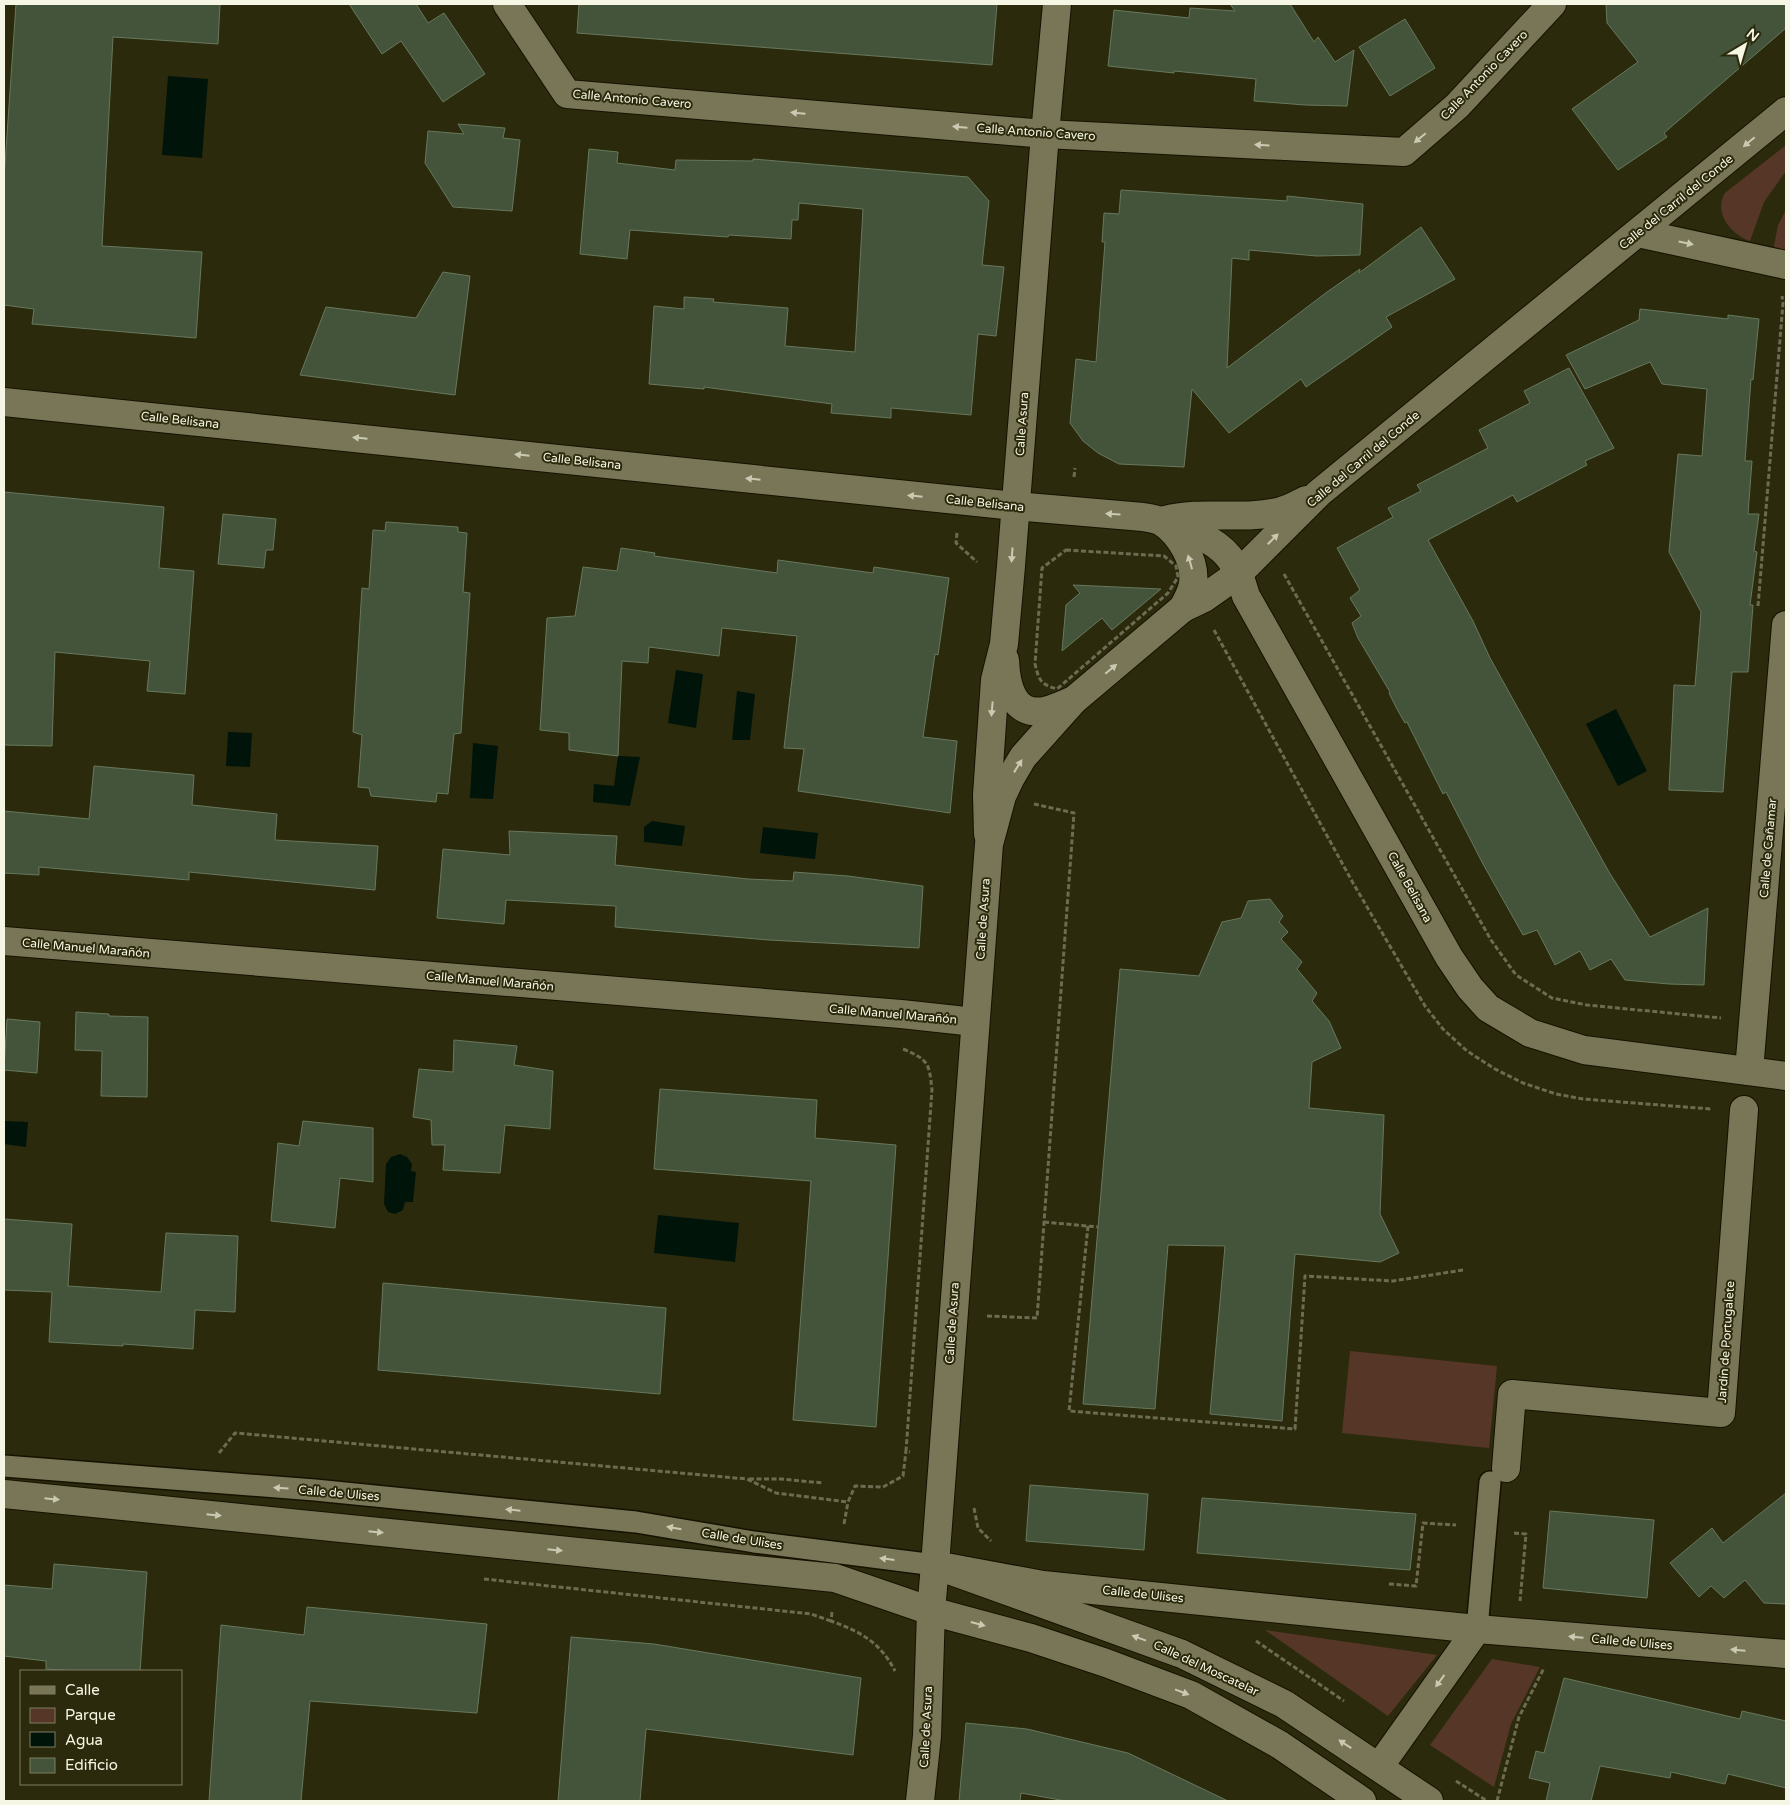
<svg xmlns="http://www.w3.org/2000/svg" width="1790" height="1805" font-family="'Varela Round',sans-serif">
<style>
.green{fill:#563727}
.water{fill:#00140a}
.building{fill:#44543a;stroke:#67785d}
.lines{fill:none;stroke-linecap:round;stroke-linejoin:round}
.lane-casing{stroke:#151200;stroke-width:24}
.street-casing{stroke:#151200;stroke-width:30}
.secondary-casing{stroke:#151200;stroke-width:30}
.path{stroke:#6d6c52;stroke-width:3;stroke-dasharray:5 2.5;stroke-linecap:butt}
.lane{stroke:#787656;stroke-width:21}
.street{stroke:#787656;stroke-width:28}
.secondary{stroke:#787656;stroke-width:28}
.oneway{fill:#cac9b2}
.labels{text-anchor:middle;dominant-baseline:central;stroke-width:4;stroke-linejoin:round;paint-order:stroke}
.street-label{font-size:12px;fill:#f6f6e4;stroke:#2c2a0c}
</style>
<rect width="100%" height="100%" fill="#2c2a0c"/>
<!-- green -->
<g class="green">
<path d="M 1786,145 L 1786,171 L 1764,202 L 1750,241 C 1731,234 1713,213 1725,193 Z"/>
<path d="M 1786,210 L 1786,252 L 1773,251 L 1778,225 Z"/>
<path d="M 1350,1351 L 1497,1366 L 1489,1448 L 1342,1433 Z"/>
<path d="M 1265,1630 L 1437,1655 L 1388,1716 Z"/>
<path d="M 1492,1659 L 1540,1667 L 1511,1724 L 1494,1787 L 1430,1745 Z"/>
</g>
<!-- water -->
<g class="water">
<path d="M 168,76 L 208,79 L 202,158 L 162,155 Z"/>
<path d="M 676,670 L 703,674 L 696,728 L 668,723 Z"/>
<path d="M 737,691 L 755,694 L 750,740 L 732,740 Z"/>
<path d="M 1616,709 L 1647,771 L 1618,786 L 1586,724 Z"/>
<path d="M 228,732 L 252,733 L 250,767 L 226,766 Z"/>
<path d="M 473,743 L 498,746 L 493,799 L 470,798 Z"/>
<path d="M 618,756 L 640,757 L 630,806 L 593,802 L 594,784 L 614,786 Z"/>
<path d="M 652,821 L 685,826 L 682,846 L 644,842 L 644,827 Z"/>
<path d="M 763,827 L 818,833 L 815,859 L 760,853 Z"/>
<path d="M 4,1121 L 28,1122 L 26,1147 L 4,1144 Z"/>
<path d="M 400,1154 L 407,1157 L 412,1164 L 411,1171 L 416,1172 L 413,1202 L 405,1202 L 403,1210 L 395,1214 L 388,1212 L 384,1204 L 386,1164 L 391,1157 Z"/>
<path d="M 658,1215 L 739,1223 L 735,1262 L 654,1253 Z"/>
</g>
<!-- building -->
<g class="building">
<path d="M 16,4 L 220,4 L 218,44 L 113,37 L 102,246 L 202,252 L 196,338 L 32,324 L 34,309 L 4,305 L 4,179 Z"/>
<path d="M 349,4 L 416,4 L 428,23 L 444,13 L 485,74 L 443,102 L 401,41 L 382,54 Z"/>
<path d="M 579,4 L 997,4 L 992,65 L 577,33 Z"/>
<path d="M 1230,4 L 1290,4 L 1314,42 L 1318,37 L 1335,62 L 1354,50 L 1347,106 L 1305,105 L 1254,101 L 1256,79 L 1174,71 L 1174,73 L 1108,66 L 1114,10 L 1189,18 L 1190,8 L 1235,11 Z"/>
<path d="M 1606,4 L 1786,4 L 1786,28 L 1664,133 L 1667,137 L 1618,170 L 1572,109 L 1638,62 L 1607,23 Z"/>
<path d="M 1405,19 L 1435,68 L 1390,96 L 1359,47 Z"/>
<path d="M 458,124 L 505,128 L 503,138 L 520,140 L 512,211 L 453,207 L 425,163 L 428,131 L 464,134 Z"/>
<path d="M 589,149 L 618,152 L 617,163 L 675,170 L 676,160 L 753,161 L 753,159 L 968,177 L 989,201 L 982,265 L 1004,267 L 996,336 L 978,334 L 971,415 L 891,408 L 891,418 L 831,413 L 832,404 L 704,387 L 704,389 L 649,384 L 654,306 L 684,309 L 684,297 L 714,299 L 713,302 L 788,308 L 785,346 L 855,352 L 863,209 L 799,203 L 798,220 L 792,220 L 791,239 L 729,235 L 728,237 L 630,230 L 627,259 L 580,254 Z"/>
<path d="M 1121,190 L 1287,201 L 1287,196 L 1363,204 L 1360,255 L 1317,256 L 1249,250 L 1249,260 L 1232,258 L 1227,368 L 1327,292 L 1360,269 L 1359,273 L 1421,227 L 1455,279 L 1386,317 L 1392,327 L 1306,387 L 1301,379 L 1229,433 L 1192,389 L 1184,467 L 1119,464 L 1098,453 L 1083,441 L 1070,423 L 1076,359 L 1096,362 L 1105,242 L 1102,242 L 1104,213 L 1119,214 Z"/>
<path d="M 443,272 L 470,276 L 455,395 L 300,375 L 326,307 L 416,318 Z"/>
<path d="M 1640,309 L 1728,319 L 1728,315 L 1759,319 L 1753,380 L 1751,379 L 1745,461 L 1752,461 L 1748,514 L 1759,514 L 1754,551 L 1757,552 L 1750,605 L 1753,605 L 1748,672 L 1732,672 L 1723,792 L 1669,790 L 1674,685 L 1695,686 L 1701,612 L 1669,552 L 1678,454 L 1702,456 L 1707,389 L 1662,384 L 1650,362 L 1585,389 L 1566,355 L 1639,320 Z"/>
<path d="M 1569,368 L 1614,448 L 1585,461 L 1587,465 L 1517,502 L 1513,495 L 1428,540 L 1473,621 L 1490,658 L 1609,872 L 1650,937 L 1708,908 L 1704,985 L 1669,984 L 1625,980 L 1611,959 L 1590,970 L 1580,951 L 1555,965 L 1537,930 L 1523,935 L 1483,864 L 1446,792 L 1443,794 L 1407,722 L 1405,723 L 1397,709 L 1389,693 L 1390,692 L 1358,638 L 1352,623 L 1361,616 L 1350,598 L 1360,590 L 1337,548 L 1393,517 L 1388,508 L 1421,491 L 1417,485 L 1488,448 L 1479,430 L 1530,403 L 1524,391 Z"/>
<path d="M 4,492 L 164,507 L 159,568 L 194,571 L 185,694 L 147,691 L 150,661 L 55,652 L 52,746 L 4,745 Z"/>
<path d="M 223,514 L 276,519 L 273,550 L 266,550 L 264,568 L 218,564 Z"/>
<path d="M 386,522 L 458,527 L 458,532 L 467,533 L 463,592 L 470,593 L 461,733 L 454,734 L 448,794 L 437,793 L 436,802 L 371,796 L 369,788 L 358,787 L 362,735 L 353,732 L 362,588 L 369,589 L 373,530 L 385,531 Z"/>
<path d="M 621,548 L 655,553 L 654,556 L 777,573 L 778,560 L 873,573 L 874,567 L 949,578 L 938,655 L 935,654 L 923,737 L 957,741 L 950,813 L 798,791 L 804,749 L 784,748 L 797,636 L 722,628 L 719,656 L 649,647 L 648,663 L 622,661 L 618,756 L 569,750 L 569,733 L 540,730 L 547,618 L 575,616 L 583,567 L 617,571 Z"/>
<path d="M 1073,585 L 1161,589 L 1112,630 L 1102,618 L 1062,651 L 1066,605 L 1080,593 Z"/>
<path d="M 94,766 L 194,775 L 192,805 L 277,814 L 275,840 L 378,846 L 375,890 L 189,872 L 189,880 L 39,867 L 39,875 L 4,873 L 4,811 L 89,819 Z"/>
<path d="M 509,831 L 617,836 L 615,865 L 748,879 L 793,881 L 794,872 L 848,876 L 923,886 L 919,948 L 769,940 L 615,927 L 616,906 L 506,900 L 504,924 L 437,918 L 443,849 L 510,855 Z"/>
<path d="M 1270,899 L 1283,916 L 1279,922 L 1288,932 L 1281,939 L 1302,962 L 1297,969 L 1317,993 L 1312,1001 L 1329,1021 L 1341,1048 L 1312,1062 L 1309,1108 L 1384,1115 L 1380,1214 L 1399,1253 L 1380,1262 L 1295,1254 L 1282,1421 L 1210,1414 L 1225,1246 L 1168,1245 L 1155,1409 L 1083,1404 L 1120,969 L 1199,976 L 1222,922 L 1241,918 L 1248,901 Z"/>
<path d="M 76,1012 L 109,1014 L 109,1016 L 148,1017 L 147,1097 L 101,1096 L 102,1051 L 75,1050 Z"/>
<path d="M 7,1019 L 40,1022 L 37,1073 L 4,1070 Z"/>
<path d="M 454,1040 L 517,1046 L 514,1065 L 553,1071 L 550,1129 L 505,1125 L 500,1173 L 443,1170 L 445,1145 L 432,1145 L 431,1120 L 413,1117 L 419,1069 L 453,1072 Z"/>
<path d="M 660,1089 L 817,1100 L 815,1138 L 896,1145 L 876,1427 L 793,1420 L 811,1181 L 654,1169 Z"/>
<path d="M 303,1121 L 373,1128 L 373,1182 L 340,1178 L 335,1228 L 271,1221 L 278,1143 L 299,1146 Z"/>
<path d="M 4,1219 L 72,1224 L 68,1286 L 161,1292 L 166,1233 L 238,1236 L 235,1312 L 195,1310 L 193,1349 L 123,1344 L 123,1346 L 49,1342 L 52,1292 L 4,1290 Z"/>
<path d="M 383,1283 L 666,1308 L 660,1394 L 378,1370 Z"/>
<path d="M 1030,1485 L 1148,1494 L 1144,1550 L 1026,1541 Z"/>
<path d="M 1786,1493 L 1786,1604 L 1764,1603 L 1745,1580 L 1724,1598 L 1711,1586 L 1699,1597 L 1670,1563 L 1712,1528 L 1723,1543 Z"/>
<path d="M 1202,1498 L 1416,1514 L 1410,1570 L 1197,1553 Z"/>
<path d="M 1550,1511 L 1654,1520 L 1647,1598 L 1543,1588 Z"/>
<path d="M 54,1564 L 147,1572 L 140,1671 L 78,1671 L 46,1669 L 46,1661 L 4,1656 L 4,1585 L 52,1589 Z"/>
<path d="M 307,1607 L 487,1624 L 477,1713 L 310,1701 L 301,1801 L 209,1801 L 221,1625 L 304,1635 Z"/>
<path d="M 571,1637 L 654,1644 L 861,1678 L 853,1755 L 646,1729 L 640,1801 L 558,1801 Z"/>
<path d="M 1564,1678 L 1740,1719 L 1742,1711 L 1786,1721 L 1786,1788 L 1728,1774 L 1725,1784 L 1671,1772 L 1670,1778 L 1600,1766 L 1591,1801 L 1546,1801 L 1550,1783 L 1529,1778 L 1536,1751 L 1544,1753 Z"/>
<path d="M 966,1723 L 1027,1729 L 1128,1753 L 1228,1801 L 1066,1801 L 1021,1793 L 1020,1801 L 959,1801 Z"/>
</g>
<g class="lines">
<defs>
<g id="lane">
<path d="M 4,1466 L 315,1490 L 636,1522 L 754,1542 L 935,1565"/>
<path d="M 1477,1629 L 1490,1482"/>
</g>
<g id="street">
<path d="M 507,4 L 567,94 L 1045,134 L 1404,152 L 1457,106 L 1552,4"/>
<path d="M 1638,233 L 1786,265"/>
<path d="M 1165,520 C 1203,510 1243,521 1281,511 C 1290,509 1298,504 1306,500"/>
<path d="M 1161,521 C 1184,528 1214,538 1229,557 C 1238,568 1242,583 1246,596 L 1449,957 L 1470,988 L 1488,1008 L 1530,1033 L 1584,1050 L 1786,1076"/>
<path d="M 1183,608 L 1204,598 L 1238,574 L 1319,493 L 1786,111"/>
<path d="M 1005,660 C 1006,684 1012,716 1044,711 C 1054,709 1064,704 1074,700"/>
<path d="M 988,834 L 987,795 L 995,680 L 1004,644 L 1011,566 L 1045,134 L 1057,4"/>
<path d="M 4,941 L 901,1014 L 975,1022"/>
<path d="M 1749,1071 L 1786,625"/>
<path d="M 1506,1468 L 1512,1394 L 1721,1413 L 1744,1110"/>
<path d="M 1379,1767 L 1477,1629 L 1786,1654"/>
<path d="M 920,1801 L 927,1736 L 931,1611 L 935,1565 L 1043,1585 L 1477,1629"/>
</g>
<g id="secondary">
<path d="M 4,402 L 1015,506 L 1143,517 C 1149,518 1157,519 1162,522 C 1180,534 1196,561 1193,583 C 1192,592 1187,600 1183,608 L 1074,700 L 1023,757 L 1010,779 L 1002,796 L 989,844 L 935,1565 L 1182,1654 L 1284,1704 L 1429,1801"/>
<path d="M 4,1494 L 835,1578 L 931,1611 L 1031,1638 L 1106,1663 L 1191,1695 L 1280,1745 L 1362,1801"/>
</g>
</defs>
<!-- lane casing -->
<use href="#lane" class="lane-casing"/>
<!-- street casing -->
<use href="#street" class="street-casing"/>
<!-- secondary casing -->
<use href="#secondary" class="secondary-casing"/>
<!-- path -->
<g class="path">
<path d="M 1074,477 L 1075,468"/>
<path d="M 957,533 L 956,543 L 977,562"/>
<path d="M 1066,550 L 1164,556 L 1176,566 L 1178,577 L 1168,593 L 1057,689 C 1040,684 1039,680 1035,664 L 1042,568 Z"/>
<path d="M 1284,574 L 1491,940 L 1516,975 L 1552,998 L 1587,1005 L 1721,1018"/>
<path d="M 1758,606 L 1783,303 L 1782,296"/>
<path d="M 1214,630 L 1353,883 L 1425,1006 L 1443,1029 L 1467,1051 L 1495,1069 L 1523,1083 L 1556,1094 L 1583,1099 L 1711,1109"/>
<path d="M 903,1049 C 929,1060 929,1063 932,1090 L 906,1451 L 910,1452"/>
<path d="M 1044,1222 L 1098,1227"/>
<path d="M 1088,1226 L 1069,1411 L 1295,1429 L 1305,1276 L 1393,1281 L 1463,1270"/>
<path d="M 987,1316 L 1037,1318 L 1074,813 L 1034,804"/>
<path d="M 219,1453 L 235,1433 L 247,1434 L 747,1479 L 776,1493 L 848,1502 L 855,1486 L 883,1487 L 903,1476 L 906,1451"/>
<path d="M 749,1479 L 781,1479 L 823,1483"/>
<path d="M 974,1508 L 978,1528 L 991,1541"/>
<path d="M 844,1524 L 848,1502"/>
<path d="M 1514,1533 L 1526,1534 L 1520,1601"/>
<path d="M 484,1579 L 811,1614 L 831,1621"/>
<path d="M 1389,1584 L 1416,1586 L 1423,1523 L 1456,1525"/>
<path d="M 832,1612 L 831,1621 C 861,1632 880,1642 895,1671"/>
<path d="M 1256,1641 L 1344,1701"/>
<path d="M 1456,1781 L 1487,1801"/>
<path d="M 1497,1801 L 1519,1717 L 1544,1668"/>
</g>
<!-- lane -->
<use href="#lane" class="lane"/>
<!-- street -->
<use href="#street" class="street"/>
<!-- secondary -->
<use href="#secondary" class="secondary"/>
</g>
<!-- one-way arrows -->
<defs><path id="oneway-solid" d="M-6-.8H1V-3.2L6.5 0L1 3.2V.8H-6Z" transform="scale(1.25)"/></defs>
<g class="oneway">
<use href="#oneway-solid" transform="translate(798 113) rotate(-175)"/>
<use href="#oneway-solid" transform="translate(960 127) rotate(-175)"/>
<use href="#oneway-solid" transform="translate(1420 138) rotate(140)"/>
<use href="#oneway-solid" transform="translate(1749 142) rotate(140)"/>
<use href="#oneway-solid" transform="translate(1262 145) rotate(-177)"/>
<use href="#oneway-solid" transform="translate(1686 243) rotate(12)"/>
<use href="#oneway-solid" transform="translate(360 438) rotate(-174)"/>
<use href="#oneway-solid" transform="translate(522 455) rotate(-174)"/>
<use href="#oneway-solid" transform="translate(753 479) rotate(-174)"/>
<use href="#oneway-solid" transform="translate(915 496) rotate(-174)"/>
<use href="#oneway-solid" transform="translate(1113 514) rotate(-176)"/>
<use href="#oneway-solid" transform="translate(1273 539) rotate(-45)"/>
<use href="#oneway-solid" transform="translate(1012 555) rotate(94)"/>
<use href="#oneway-solid" transform="translate(1190 562) rotate(-106)"/>
<use href="#oneway-solid" transform="translate(1111 669) rotate(-40)"/>
<use href="#oneway-solid" transform="translate(992 709) rotate(95)"/>
<use href="#oneway-solid" transform="translate(1018 766) rotate(-58)"/>
<use href="#oneway-solid" transform="translate(281 1488) rotate(-176)"/>
<use href="#oneway-solid" transform="translate(52 1499) rotate(6)"/>
<use href="#oneway-solid" transform="translate(513 1510) rotate(-174)"/>
<use href="#oneway-solid" transform="translate(214 1515) rotate(6)"/>
<use href="#oneway-solid" transform="translate(674 1528) rotate(-170)"/>
<use href="#oneway-solid" transform="translate(376 1532) rotate(6)"/>
<use href="#oneway-solid" transform="translate(555 1550) rotate(6)"/>
<use href="#oneway-solid" transform="translate(887 1559) rotate(-173)"/>
<use href="#oneway-solid" transform="translate(978 1624) rotate(15)"/>
<use href="#oneway-solid" transform="translate(1576 1637) rotate(-175)"/>
<use href="#oneway-solid" transform="translate(1139 1638) rotate(-160)"/>
<use href="#oneway-solid" transform="translate(1738 1650) rotate(-175)"/>
<use href="#oneway-solid" transform="translate(1440 1681) rotate(126)"/>
<use href="#oneway-solid" transform="translate(1182 1692) rotate(21)"/>
<use href="#oneway-solid" transform="translate(1345 1744) rotate(-147)"/>
</g>
<g class="labels">
<!-- street labels -->
<g class="street-label">
<text transform="translate(1484 75) rotate(-46)">Calle Antonio Cavero</text>
<text transform="translate(632 99) rotate(5)">Calle Antonio Cavero</text>
<text transform="translate(1036 132) rotate(4)">Calle Antonio Cavero</text>
<text transform="translate(1676 202) rotate(-39)">Calle del Carril del Conde</text>
<text transform="translate(180 420) rotate(6)">Calle Belisana</text>
<text transform="translate(1022 424) rotate(-86)">Calle Asura</text>
<text transform="translate(1363 459) rotate(-40)">Calle del Carril del Conde</text>
<text transform="translate(582 461) rotate(6)">Calle Belisana</text>
<text transform="translate(985 503) rotate(6)">Calle Belisana</text>
<text transform="translate(1768 848) rotate(-85)">Calle de Cañamar</text>
<text transform="translate(1410 887) rotate(61)">Calle Belisana</text>
<text transform="translate(983 919) rotate(-86)">Calle de Asura</text>
<text transform="translate(86 948) rotate(5)">Calle Manuel Marañón</text>
<text transform="translate(490 981) rotate(5)">Calle Manuel Marañón</text>
<text transform="translate(893 1014) rotate(5)">Calle Manuel Marañón</text>
<text transform="translate(952 1323) rotate(-86)">Calle de Asura</text>
<text transform="translate(1726 1342) rotate(-86)">Jardín de Portugalete</text>
<text transform="translate(339 1493) rotate(5)">Calle de Ulises</text>
<text transform="translate(742 1539) rotate(9)">Calle de Ulises</text>
<text transform="translate(1143 1594) rotate(6)">Calle de Ulises</text>
<text transform="translate(1632 1642) rotate(5)">Calle de Ulises</text>
<text transform="translate(1206 1668) rotate(25)">Calle del Moscatelar</text>
<text transform="translate(926 1727) rotate(-87)">Calle de Asura</text>
</g>
</g>
<!-- border -->
<rect width="1790" height="1805" fill="none" stroke="#f6f6e4" stroke-width="10"/>
<!-- legend -->
<rect x="20" y="1670" width="162" height="115" fill="#2c2a0c" stroke="#7d7c62"/>
<rect x="30" y="1686" width="25" height="8" fill="#787656" stroke="#7d7c62"/>
<text x="65" y="1695" font-size="15" fill="#f6f6e4">Calle</text>
<rect x="30" y="1708" width="25" height="15" fill="#563727" stroke="#7d7c62"/>
<text x="65" y="1720" font-size="15" fill="#f6f6e4">Parque</text>
<rect x="30" y="1732" width="25" height="15" fill="#00140a" stroke="#7d7c62"/>
<text x="65" y="1745" font-size="15" fill="#f6f6e4">Agua</text>
<rect x="30" y="1758" width="25" height="15" fill="#44543a" stroke="#7d7c62"/>
<text x="65" y="1770" font-size="15" fill="#f6f6e4">Edificio</text>
<!-- north arrow -->
<g transform="translate(1745 45) rotate(38)" stroke="#2c2a0c" stroke-width="4" paint-order="stroke">
<path d="M0-4L9 19L0 12L-9 19Z" fill="#f6f6e4"/>
<text y="-8" font-size="14" font-weight="bold" text-anchor="middle" fill="#f6f6e4">N</text>
</g>
</svg>
